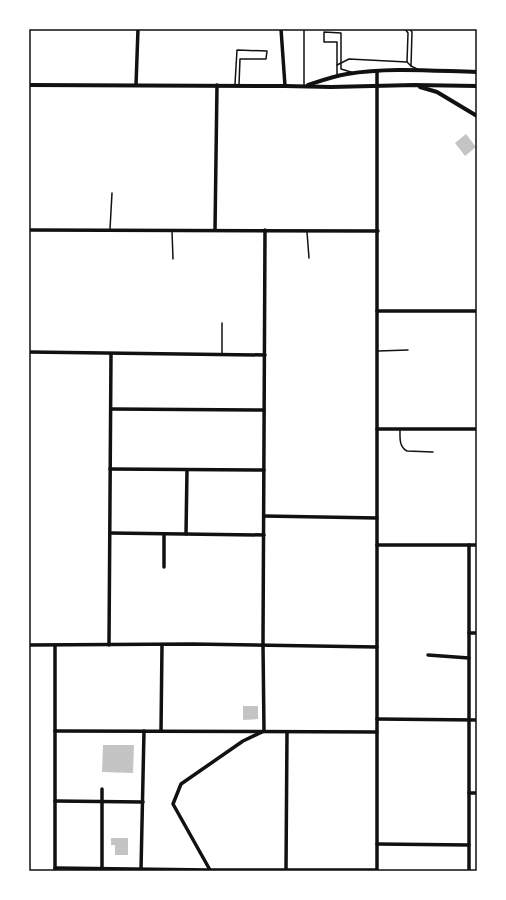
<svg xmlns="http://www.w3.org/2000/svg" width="506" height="900" font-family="Cabin,sans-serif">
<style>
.building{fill:#c4c4c4}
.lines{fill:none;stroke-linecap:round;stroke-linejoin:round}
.service{stroke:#111;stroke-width:1.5}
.minor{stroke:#111;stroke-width:3.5}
.tertiary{stroke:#111;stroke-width:4}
.neatline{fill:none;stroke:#111;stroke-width:1.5}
</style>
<rect width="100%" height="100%" fill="#fff"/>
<!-- building -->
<g class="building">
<path d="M 466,134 L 476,147 L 465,156 L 455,143 Z"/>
<path d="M 243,706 L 258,706 L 258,719 L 243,720 Z"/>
<path d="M 103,745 L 134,745 L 133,773 L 102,772 Z"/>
<path d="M 111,838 L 128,838 L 128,855 L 115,855 L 115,845 L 111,845 Z"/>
</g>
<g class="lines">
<!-- service -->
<g class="service">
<path d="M 405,29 L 408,33 L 407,62"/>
<path d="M 410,29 L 412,32 L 411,66"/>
<path d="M 337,65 L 349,59 L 407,62 L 411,66 L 417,69"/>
<path d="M 337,74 L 337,42 L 324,42 L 324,32 L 341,33 L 341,69 L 351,72"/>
<path d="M 235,84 L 237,50 L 267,51 L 266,59 L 240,59 L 239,85"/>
<path d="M 304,85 L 304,29"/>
<path d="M 110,229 L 112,193"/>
<path d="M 172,231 L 173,259"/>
<path d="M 307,232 L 309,258"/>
<path d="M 222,323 L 222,353"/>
<path d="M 378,351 L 408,350"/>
<path d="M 400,430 C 400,438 399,447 407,451 L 433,452"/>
</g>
<!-- minor -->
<g class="minor">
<path d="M 281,29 L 285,86"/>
<path d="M 377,71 L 377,871"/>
<path d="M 136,85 L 138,29"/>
<path d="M 29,230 L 378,231"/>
<path d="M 215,230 L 217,85"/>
<path d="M 377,311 L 477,311"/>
<path d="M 29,352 L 265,355"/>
<path d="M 111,409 L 264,410"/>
<path d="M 377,429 L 477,429"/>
<path d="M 110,469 L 264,470"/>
<path d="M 264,516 L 377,518"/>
<path d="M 110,533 L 264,535"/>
<path d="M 186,534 L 187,470"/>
<path d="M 377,545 L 477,545"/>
<path d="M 164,567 L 164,534"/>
<path d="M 469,633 L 477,633"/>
<path d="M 29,645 L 192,644 L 377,647"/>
<path d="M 109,645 L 111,354"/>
<path d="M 428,655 L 469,658"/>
<path d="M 377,719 L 477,720"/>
<path d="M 55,731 L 377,732"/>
<path d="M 161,731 L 162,645"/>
<path d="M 469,793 L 477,793"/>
<path d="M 55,801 L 143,802"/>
<path d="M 377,844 L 469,845"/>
<path d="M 55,868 L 210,870 L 377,870"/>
<path d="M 102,869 L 102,789"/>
<path d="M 141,870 L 144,731"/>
<path d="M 210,870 L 173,804 L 181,784 L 243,741 L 264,731 L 263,645 L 265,230"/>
<path d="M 55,871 L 55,645"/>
<path d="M 286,871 L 287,732"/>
<path d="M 469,871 L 469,545"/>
</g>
<!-- tertiary -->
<g class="tertiary">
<path d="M 29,85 L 285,86 L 331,87 L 414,85 L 477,86"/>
<path d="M 308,85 C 320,81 334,76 347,74 C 389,67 434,71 477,72"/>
<path d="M 420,87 L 437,92 L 477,116"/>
</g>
</g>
<!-- border -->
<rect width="506" height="900" fill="none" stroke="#ffffff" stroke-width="60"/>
<rect x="30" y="30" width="446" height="840" class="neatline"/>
</svg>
